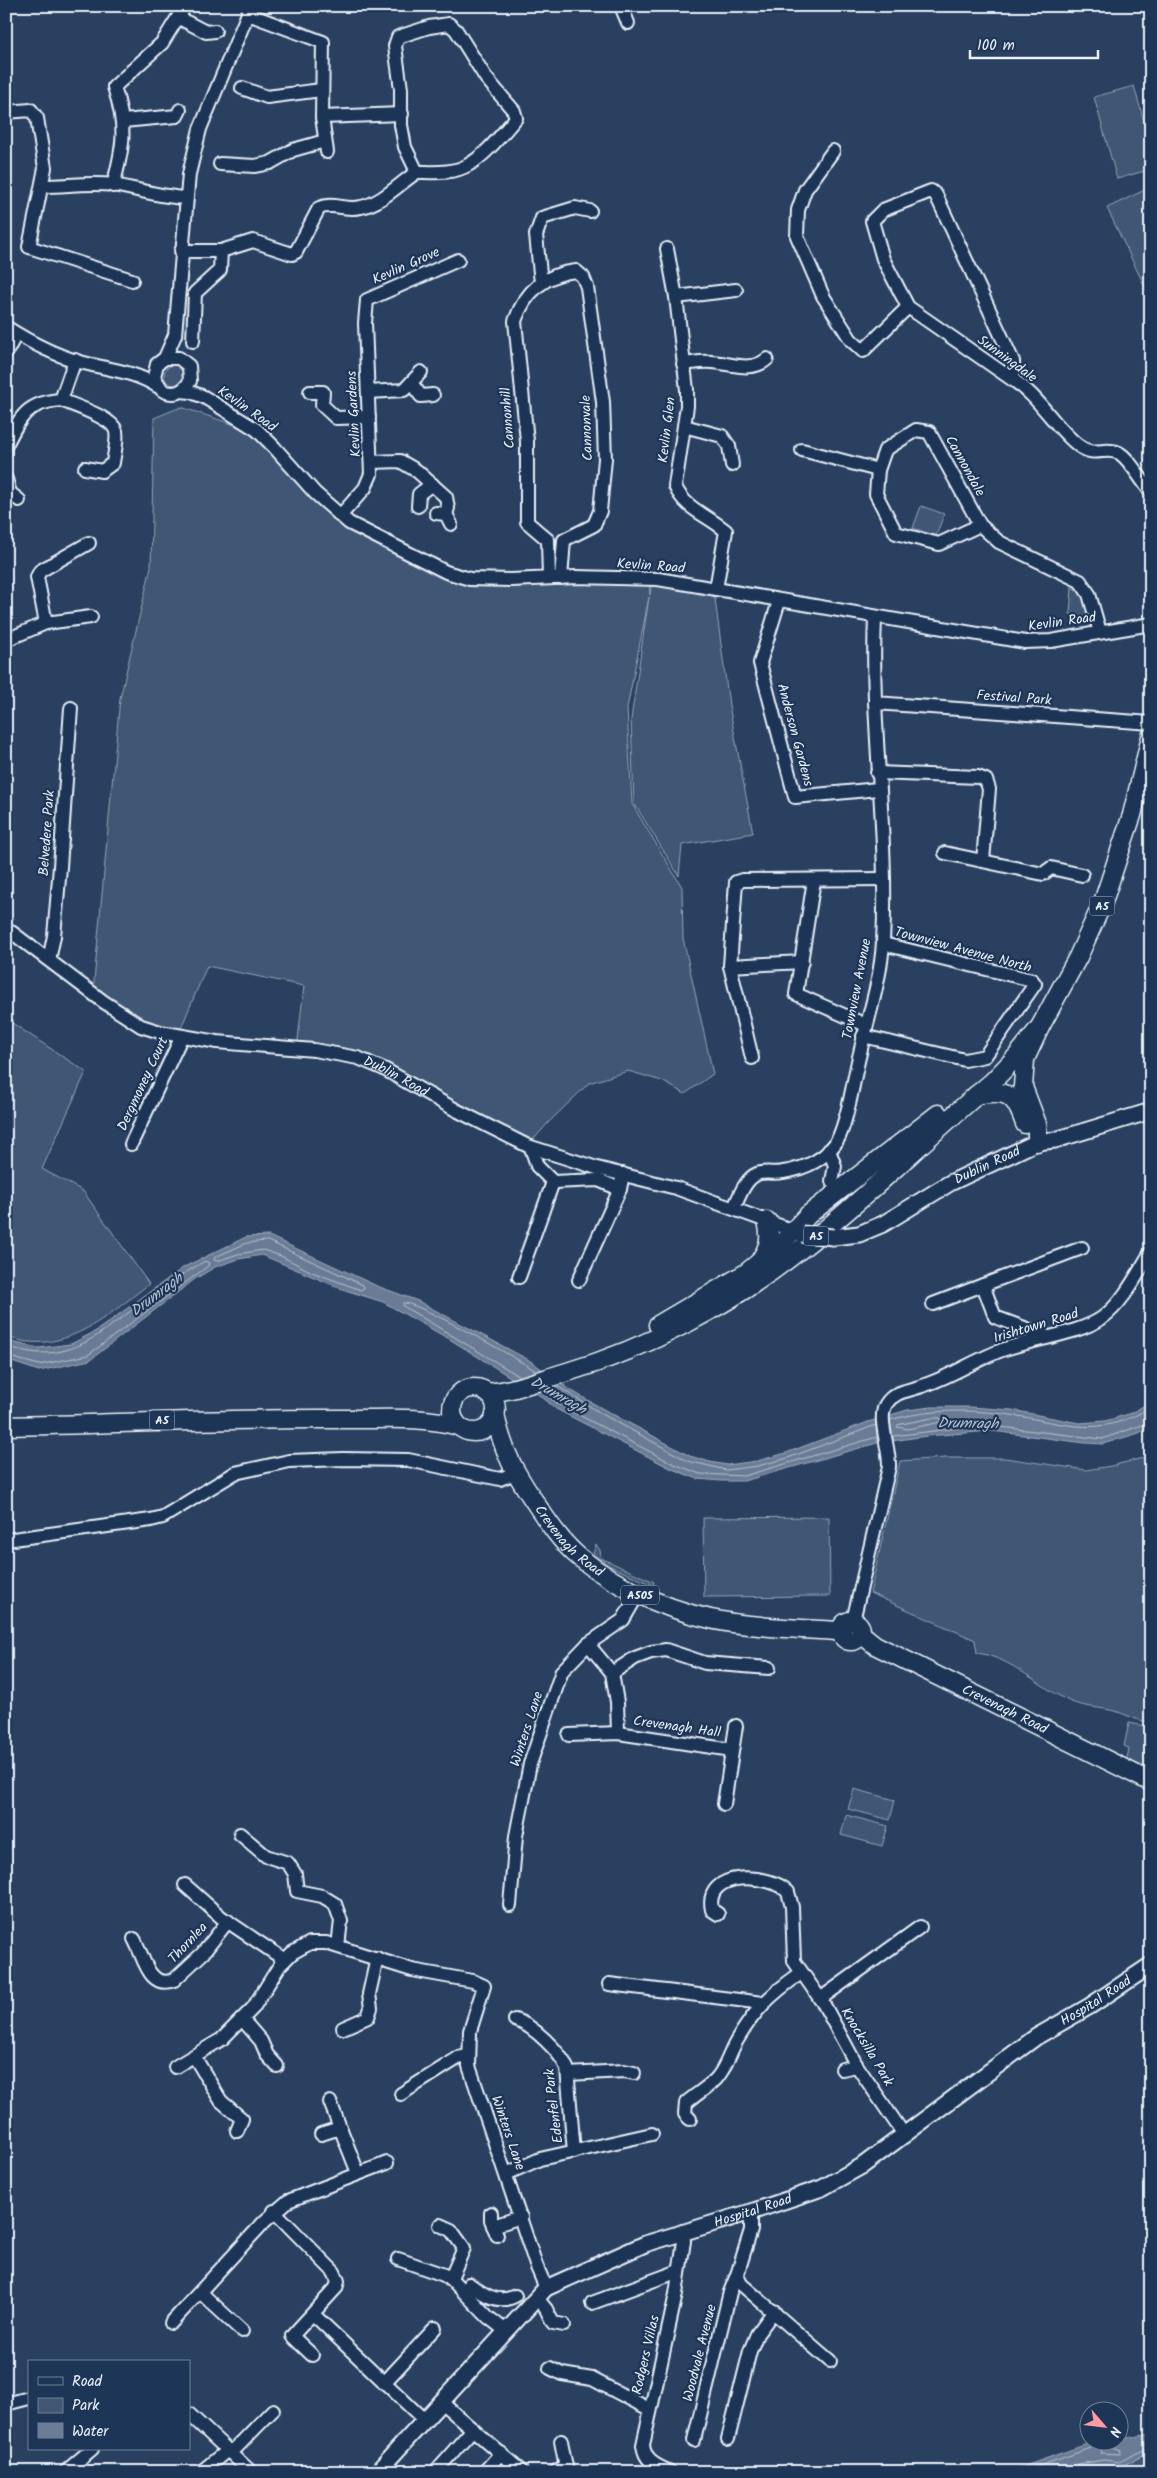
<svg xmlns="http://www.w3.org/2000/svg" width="1157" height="2478" font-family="Kalam,sans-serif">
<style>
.green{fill:#415774;stroke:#94a4b6}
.water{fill:#6b7c95;stroke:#9dabbd}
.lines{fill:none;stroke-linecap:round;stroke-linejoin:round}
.shore{stroke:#b6c2d0;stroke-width:1}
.minor-casing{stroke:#e8f1f8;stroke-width:16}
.major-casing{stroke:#e8f1f8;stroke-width:19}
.highway-casing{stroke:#e8f1f8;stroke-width:21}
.minor{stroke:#1d3557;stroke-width:12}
.major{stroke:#1d3557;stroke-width:15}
.highway{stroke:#1d3557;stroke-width:18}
.major-bridge-casing{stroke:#e8f1f8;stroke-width:19;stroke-linecap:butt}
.major-bridge{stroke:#1d3557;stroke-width:15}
.labels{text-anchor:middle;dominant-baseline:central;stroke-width:4.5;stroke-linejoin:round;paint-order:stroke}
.shield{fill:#1d3557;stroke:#abb9c8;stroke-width:1}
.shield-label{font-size:12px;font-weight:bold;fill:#e8f1f8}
.street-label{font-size:14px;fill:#e8f1f8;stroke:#1d3557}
.water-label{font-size:15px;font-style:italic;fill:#b6c2d0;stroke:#1d3557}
</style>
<rect width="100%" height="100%" fill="#294061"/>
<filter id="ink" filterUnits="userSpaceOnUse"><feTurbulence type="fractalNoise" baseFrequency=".02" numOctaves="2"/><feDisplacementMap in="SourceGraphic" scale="10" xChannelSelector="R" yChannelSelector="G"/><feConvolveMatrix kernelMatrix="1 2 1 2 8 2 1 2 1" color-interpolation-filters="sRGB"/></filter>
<g filter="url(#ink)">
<!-- green -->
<g class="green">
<path d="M 1134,86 L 1151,146 L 1151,169 L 1117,179 L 1094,97 Z"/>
<path d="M 1151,187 L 1151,289 L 1147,291 L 1107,208 Z"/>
<circle cx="174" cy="375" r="10"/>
<path d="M 181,407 L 235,425 L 253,434 L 311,494 L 466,584 L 488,586 L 550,582 L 649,582 L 650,595 L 652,581 L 714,591 L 729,705 L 753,833 L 682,845 L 679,876 L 634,803 L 631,719 L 649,597 L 627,708 L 632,804 L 682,887 L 683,938 L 713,1074 L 685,1094 L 662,1081 L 628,1071 L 589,1083 L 548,1123 L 528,1146 L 384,1069 L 297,1048 L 304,986 L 207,966 L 179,1033 L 160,1032 L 93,992 L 120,698 L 151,567 L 154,418 Z"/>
<path d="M 921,506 L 944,514 L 936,536 L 913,528 Z"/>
<path d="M 1072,587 L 1083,594 L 1090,618 L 1070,614 Z"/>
<path d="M 6,1019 L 86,1072 L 42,1169 L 83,1191 L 149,1284 C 109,1315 61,1359 6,1336 Z"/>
<path d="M 1151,1456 L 1151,1480 L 1143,1503 L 1151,1504 L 1151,1722 C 1135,1720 1132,1717 1118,1712 C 1102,1707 1084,1708 1069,1701 C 1038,1686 1012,1658 977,1653 L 975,1640 L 870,1593 L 900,1461 L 946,1458 L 1005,1458 L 1086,1470 L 1111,1466 Z"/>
<path d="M 829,1517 L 830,1596 L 704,1597 L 703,1518 Z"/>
<path d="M 596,1545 L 600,1550 L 601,1558 L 654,1582 L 653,1585 L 610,1566 L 593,1554 Z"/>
<path d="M 1129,1723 L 1151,1727 L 1151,1775 L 1134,1766 L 1132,1761 L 1127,1759 L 1129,1748 L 1124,1746 Z"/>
<path d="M 854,1789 L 895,1800 L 890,1820 L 848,1809 Z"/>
<path d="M 846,1815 L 888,1826 L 882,1846 L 841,1835 Z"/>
<path d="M 1143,2455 L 1151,2455 L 1151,2472 L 1068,2472 L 1105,2465 L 1120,2467 Z"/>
</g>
<!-- water -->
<g class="water">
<path d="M 269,1236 L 377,1286 L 418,1301 L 529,1360 L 572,1391 L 605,1410 L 690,1456 L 710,1462 L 727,1465 L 757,1461 L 786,1453 L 868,1422 L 907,1410 L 931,1407 L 971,1407 L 1012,1410 L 1079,1423 L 1105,1421 L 1132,1413 L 1151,1401 L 1151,1426 L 1139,1433 L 1103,1444 L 1085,1443 L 992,1431 L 927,1436 L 877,1443 L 744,1481 L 721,1481 L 698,1479 L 672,1469 L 556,1409 L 542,1397 L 451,1340 L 383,1302 L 342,1289 L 262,1255 L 239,1259 L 215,1267 L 195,1279 L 90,1360 L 39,1371 L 6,1360 L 6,1341 L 39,1348 L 71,1344 L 96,1331 L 184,1267 L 246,1237 Z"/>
<path d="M 1151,2434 L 1151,2455 L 1143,2455 L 1120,2467 L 1105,2465 L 1068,2472 L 1008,2472 L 1087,2444 L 1120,2440 L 1120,2439 Z"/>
</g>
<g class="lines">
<!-- shore -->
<g class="shore">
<path d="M 268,1241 L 363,1285 L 364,1288 L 361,1290 L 312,1272 L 281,1256 L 263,1250 L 238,1254 L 217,1261 L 214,1260 L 215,1257 L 247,1243 Z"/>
<path d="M 6,1346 C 65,1366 91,1340 135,1308 C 157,1291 180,1275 205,1261 L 209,1263 L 208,1266 L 88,1355 L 39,1365 L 6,1356"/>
<path d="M 519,1376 L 403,1306 L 403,1303 C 414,1300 520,1360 536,1371"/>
<path d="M 557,1386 L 602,1414 L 688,1461 L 726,1470 L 758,1466 L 788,1458 L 876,1425"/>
<path d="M 542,1391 L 558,1404 L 577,1414 L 674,1464 L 700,1474 L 744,1476 L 877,1437"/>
<path d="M 932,1418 L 940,1418 L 941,1422 L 908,1429 L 897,1427 L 898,1425 Z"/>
<path d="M 890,1420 C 929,1409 972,1409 1011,1415 C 1066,1423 1098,1440 1151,1407"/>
<path d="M 893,1436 L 958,1428 L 992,1426 L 1102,1439 L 1151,1422"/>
<path d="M 1104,2440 L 1101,2453 L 1120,2454 L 1121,2450 L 1113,2447 L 1109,2440"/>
<path d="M 1022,2472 L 1094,2447 L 1097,2440"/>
<path d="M 1074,2472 L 1078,2464 L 1104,2460 L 1119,2462 L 1141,2451 L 1151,2450"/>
</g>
<defs>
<g id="minor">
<path d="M 621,6 L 628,23"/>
<path d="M 248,14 L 323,42 L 322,117 L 327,152"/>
<path d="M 179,18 L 206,32 L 215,31"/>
<path d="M 449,24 L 456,30 L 486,78 L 514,111 L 516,118 C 502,134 486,155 468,165 C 453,174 433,172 417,172 L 405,147 L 401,125 L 401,89 L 395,46 L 398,37 L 429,27 Z"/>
<path d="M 242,88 L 267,97 L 321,90"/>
<path d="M 6,112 L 31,110 L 37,118 L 45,168 L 29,247 L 132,280"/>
<path d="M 322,117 L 402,114"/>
<path d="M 123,121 L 177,116 L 180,110"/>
<path d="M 833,151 L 805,190 L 798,210 L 797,236 L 823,296 L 851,340 L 863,351 L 908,307"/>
<path d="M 220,164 L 255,166 L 270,163 L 293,150 L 325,141"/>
<path d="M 43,186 C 67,186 89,182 113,185 C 137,189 161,197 185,198"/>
<path d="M 113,186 C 124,145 127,127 114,87 L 162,43 L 185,6"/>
<path d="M 667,249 L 676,297 L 687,390 L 687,406 L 675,486 C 685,510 708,515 726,531 L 716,589"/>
<path d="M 181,251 L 221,251 L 253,241 L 292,254 L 296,252 L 319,208 C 333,202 347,211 361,207 C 382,203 400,183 417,172"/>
<path d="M 541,283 L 536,235 L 542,218 L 575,208 L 590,211"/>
<path d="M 676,297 L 736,290"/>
<path d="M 6,327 C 28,341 54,355 80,362 C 106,369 134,371 157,386"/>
<path d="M 193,341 L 195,293 L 220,270 L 221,251"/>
<path d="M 6,353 L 16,334"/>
<path d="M 165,358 L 179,358 L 189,366 L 190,381 C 183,393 173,396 162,390 L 154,377 L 157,364 L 165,358 L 175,335 L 189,174 L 200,129 L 251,6"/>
<path d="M 683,364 C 693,363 703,361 712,362 C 730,363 752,373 767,359"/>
<path d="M 1013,380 L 1013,361 L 936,195 L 931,191 L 883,210 L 872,221 L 883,259 L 908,307 L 1013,380 C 1040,397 1054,427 1079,446 C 1095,458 1105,446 1119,453 C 1129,458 1143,483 1151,492"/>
<path d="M 411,383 L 421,396 L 433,395"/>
<path d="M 181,391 L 191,392 L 204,397 L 257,430 L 274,447 L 315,493 L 349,523 L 446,572 L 470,579 L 511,580 L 576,577 L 658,579 L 1025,642 L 1051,641 L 1151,624"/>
<path d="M 310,392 L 323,392 L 322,405 L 336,418 L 369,417"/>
<path d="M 368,392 L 404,390 L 421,372"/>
<path d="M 61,400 C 74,406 112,417 116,431 C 118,441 114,454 113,463 L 102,471 L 85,468"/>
<path d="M 684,426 L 722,436 L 729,446 L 732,465"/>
<path d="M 6,445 C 20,417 27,402 61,400 L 75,360"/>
<path d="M 802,450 L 878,470"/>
<path d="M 372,462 L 400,461 L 417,471 L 446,497 L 448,508 L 446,514"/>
<path d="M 6,479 L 10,493 L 19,500"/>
<path d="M 418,506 L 419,494 L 432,484"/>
<path d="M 436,513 L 446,514 L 451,524"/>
<path d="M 340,516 L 365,488 L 371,474 L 365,323 L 367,300 L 458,260"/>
<path d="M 980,525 L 939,544 L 896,533 L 876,494 L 878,470 L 885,450 L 916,430 L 929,432 L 980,525 L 999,542 L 1080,581 L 1089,594 L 1100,632"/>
<path d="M 549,578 L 548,540 L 527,522 L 527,441 L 515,321 C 525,292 545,274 576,271 L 583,277 L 587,287 L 603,402 L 605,459 L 600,511 L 594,525 L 564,540 L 561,578"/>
<path d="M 779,601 L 760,663 L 795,797 L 878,789"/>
<path d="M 46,623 L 37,577 L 40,571 L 89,543"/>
<path d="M 6,640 L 46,623 L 91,617"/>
<path d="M 875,703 L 1151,723"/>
<path d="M 877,773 L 978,777 L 986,780 L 989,789 L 983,861"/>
<path d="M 945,853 L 1043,874 L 1051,868 L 1082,875"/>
<path d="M 814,880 L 796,994 L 866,1025"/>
<path id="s1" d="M 6,928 L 104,1002 L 141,1026 L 160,1032 L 217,1042 L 314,1050 L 358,1058 L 384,1069 L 456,1110 L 528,1146 L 597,1168 L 676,1188 L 794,1231"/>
<path d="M 49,960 L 54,936 L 60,867 L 71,708"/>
<path d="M 730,966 L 802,962"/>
<path d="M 863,1036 L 965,1060 L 985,1056 L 1035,984 L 1032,980 L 883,944"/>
<path d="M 752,1058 L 730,966 L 736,882 L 742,880 L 883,879"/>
<path d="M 131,1144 L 182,1036"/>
<path d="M 829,1150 L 835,1166 L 832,1181"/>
<path d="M 553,1182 L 598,1180 L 620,1189"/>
<path d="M 734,1208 C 739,1197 745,1179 757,1174 C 765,1171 775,1174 783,1172 C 805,1169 829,1158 839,1137 C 850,1112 853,1080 860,1053 C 868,1017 881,979 883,942 C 889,834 870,726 875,618"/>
<path d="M 519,1277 L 553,1182 L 537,1166 L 531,1147"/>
<path d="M 579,1280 L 620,1189 L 623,1174"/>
<path d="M 933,1304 L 983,1285"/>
<path d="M 1046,1336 L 995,1317 L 983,1285 L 1082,1248"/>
<path d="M 6,1540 L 151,1520 L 163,1517 L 235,1473 L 289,1461 L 343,1459 L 408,1460 L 500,1479 L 515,1473"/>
<path d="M 853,1621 L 889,1467 C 890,1449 877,1418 886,1404 C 894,1391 909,1391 922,1386 C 951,1377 976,1359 1005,1349 C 1033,1339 1079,1334 1102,1318 C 1124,1302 1137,1274 1151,1252"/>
<path d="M 588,1644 L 612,1673 L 617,1702 L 618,1733"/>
<path d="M 612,1673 L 635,1658 L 651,1652 L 666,1650 L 705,1663 L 769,1668"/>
<path d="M 569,1735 L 618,1733 L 732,1750"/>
<path d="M 724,1804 L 736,1726"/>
<path d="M 240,1834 L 266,1856 L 288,1863 L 295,1874 L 297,1891 L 322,1896 L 335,1904 L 341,1921 L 338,1946"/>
<path d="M 185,1885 L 221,1917 L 285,1960"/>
<path d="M 510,1905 L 516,1836 L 530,1764 L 562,1671 L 588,1644 L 623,1620 L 638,1594"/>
<path d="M 718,1914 L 712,1910 C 703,1869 770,1873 788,1892 L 792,1907 L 794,1961 L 823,2003 L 857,2066 L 905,2136"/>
<path d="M 134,1939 C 144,1956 148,1990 174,1980 L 203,1953 L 228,1921"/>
<path d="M 609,1984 L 763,2003"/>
<path d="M 820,1999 L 920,1927"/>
<path d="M 242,2019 L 261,2041 L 267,2055 L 277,2066"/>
<path d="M 515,2020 C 533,2025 560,2052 567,2068 L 574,2152"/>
<path d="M 343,2028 L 368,2017 L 371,2008 L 369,1994 L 377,1958"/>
<path d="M 194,2056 L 221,2101 L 242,2119 L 237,2131"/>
<path d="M 175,2067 L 222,2039 L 253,2008 L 280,1965 L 292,1953 L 310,1943 L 326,1943 L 412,1970 L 473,1981 L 484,1986 L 470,2031 L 469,2066 L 536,2265 L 546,2288"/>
<path d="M 842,2069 L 857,2066"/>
<path d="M 568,2074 L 624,2071 L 634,2073"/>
<path d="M 401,2094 L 458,2058 L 468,2056"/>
<path d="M 330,2102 L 358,2173"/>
<path d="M 690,2119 L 685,2114 L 686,2103 C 695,2095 707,2088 716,2079 C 726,2068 729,2054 736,2042 C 755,2009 770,1995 801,1973"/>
<path d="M 321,2134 L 340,2128"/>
<path d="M 506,2174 L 540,2159 L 652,2134"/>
<path d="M 274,2211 L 334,2272 L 338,2281 L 336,2288 L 292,2336 L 312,2355"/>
<path d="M 751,2212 L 751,2230 L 737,2275 L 741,2284 L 830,2361"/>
<path d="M 491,2213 L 491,2220 L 497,2235"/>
<path d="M 440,2225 L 451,2230 L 464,2248 L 450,2280"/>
<path d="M 493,2226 L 521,2217"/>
<path d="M 398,2259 L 444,2275 L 454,2282 L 488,2317 L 506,2331"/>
<path d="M 469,2284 C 483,2294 498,2305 515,2296"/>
<path d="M 200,2292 L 242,2331"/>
<path d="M 537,2298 L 546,2309 L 553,2323 L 564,2325"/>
<path d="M 592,2303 L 679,2271"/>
<path d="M 313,2314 L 424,2420"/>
<path d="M 171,2323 L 265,2221 L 288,2201 L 387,2163"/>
<path d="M 550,2368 L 562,2374 L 592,2379 L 649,2409"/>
<path d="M 384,2383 L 435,2328"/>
<path d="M 441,2402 L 522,2472"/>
<path d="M 6,2404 L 29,2398"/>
<path d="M 189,2414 L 251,2472"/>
<path d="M 728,2439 L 750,2351 L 757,2334 L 774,2311"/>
<path d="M 694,2440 L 730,2292 L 737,2275"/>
<path d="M 561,2441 L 567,2472"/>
<path d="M 65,2472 L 92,2449"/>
<path d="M 201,2472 L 224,2453 L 235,2449 L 273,2410"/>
<path d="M 435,2472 L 473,2429"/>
<path d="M 484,2472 L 501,2453"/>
<path d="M 555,2472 L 566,2465"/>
<path d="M 670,2472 C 656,2465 645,2462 643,2445 L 676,2294 L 684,2241 L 682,2231"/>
</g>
<g id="major">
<path id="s2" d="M 833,1237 L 859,1234 L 883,1224 L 950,1183 L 1037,1142 L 1055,1140 L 1151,1111"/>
<path id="s3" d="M 377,2472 L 546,2288 L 645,2244 L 751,2212 L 822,2188 L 862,2166 L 1036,2037 L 1090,2006 L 1151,1965"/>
</g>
<g id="highway">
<path d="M 976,1095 C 1007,1089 1015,1094 1025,1124"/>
<path d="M 1037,1142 L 1037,1124 L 1023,1087 L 1025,1059 L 1040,1027 L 1078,957 L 1103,902 L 1132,815 L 1151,737"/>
<path d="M 761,1259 C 770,1245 771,1237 767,1221"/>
<path d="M 658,1325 L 746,1273 L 780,1245 L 808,1215 L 938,1114"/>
<circle cx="474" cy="1410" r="22"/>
<path d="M 487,1393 C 513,1391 540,1380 564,1373 C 649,1348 732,1304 801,1249 C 868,1197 927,1136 992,1082 L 1017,1056 L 1040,1027"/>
<path id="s4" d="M 495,1415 C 504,1454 514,1471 536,1504 C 548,1522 562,1543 579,1557 C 621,1591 678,1615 732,1623 C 768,1628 805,1629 842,1631"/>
<path d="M 6,1426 C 117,1424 227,1418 337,1419 C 377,1420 420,1415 458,1426"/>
<circle cx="851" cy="1631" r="10"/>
<path id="s5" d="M 860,1633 L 875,1645 L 1151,1782"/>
</g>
</defs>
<!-- minor casing -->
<use href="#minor" class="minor-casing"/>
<!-- major casing -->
<use href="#major" class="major-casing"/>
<!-- highway casing -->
<use href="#highway" class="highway-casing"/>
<!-- minor -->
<use href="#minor" class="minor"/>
<!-- major -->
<use href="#major" class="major"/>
<!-- highway -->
<use href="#highway" class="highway"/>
<defs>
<path id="major-bridge" d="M 802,1234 L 833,1237"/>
</defs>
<!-- major-bridge casing -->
<use href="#major-bridge" class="major-bridge-casing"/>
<!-- major-bridge -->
<use href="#major-bridge" class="major-bridge"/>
</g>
</g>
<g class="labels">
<!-- shield labels -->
<g class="shield">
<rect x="1089.5" y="896.5" width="25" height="19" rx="4"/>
<rect x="803.5" y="1226.5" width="25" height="19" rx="4"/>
<rect x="149.5" y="1410.5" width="25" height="19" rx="4"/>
<rect x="621" y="1585.5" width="38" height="19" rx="4"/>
</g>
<g class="shield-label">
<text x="1102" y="906">A5</text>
<text x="816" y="1236">A5</text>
<text x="162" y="1420">A5</text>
<text x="640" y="1595">A505</text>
</g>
<!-- street labels -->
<g class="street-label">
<text transform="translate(406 266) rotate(-24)">Kevlin Grove</text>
<text transform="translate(1007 359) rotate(36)">Sunningdale</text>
<text transform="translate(247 409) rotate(35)">Kevlin Road</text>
<text transform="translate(354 414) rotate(-93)">Kevlin Gardens</text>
<text transform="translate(508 418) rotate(-94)">Cannonhill</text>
<text transform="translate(587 428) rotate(-92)">Cannonvale</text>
<text transform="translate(667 430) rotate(-83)">Kevlin Glen</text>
<text transform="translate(965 466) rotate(61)">Cannondale</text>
<text transform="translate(651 566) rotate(4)">Kevlin Road</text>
<text transform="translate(1062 622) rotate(-8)">Kevlin Road</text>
<text transform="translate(1014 698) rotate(4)">Festival Park</text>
<text transform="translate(795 735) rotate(75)">Anderson Gardens</text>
<text transform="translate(47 833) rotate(-86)">Belvedere Park</text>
<text transform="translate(963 950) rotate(15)">Townview Avenue North</text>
<text transform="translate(857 989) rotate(-79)">Townview Avenue</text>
<text stroke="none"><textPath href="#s1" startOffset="429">Dublin Road</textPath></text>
<text transform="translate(143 1084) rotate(-65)">Dergmoney Court</text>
<text stroke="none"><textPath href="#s2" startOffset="172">Dublin Road</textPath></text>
<text transform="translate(1036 1326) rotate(-17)">Irishtown Road</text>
<text stroke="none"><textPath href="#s4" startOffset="149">Crevenagh Road</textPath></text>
<text stroke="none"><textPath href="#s5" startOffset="164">Crevenagh Road</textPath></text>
<text transform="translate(677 1727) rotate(8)">Crevenagh Hall</text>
<text transform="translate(527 1729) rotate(-72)">Winters Lane</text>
<text transform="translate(188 1943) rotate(-47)">Thornlea</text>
<text stroke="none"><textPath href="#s3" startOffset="876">Hospital Road</textPath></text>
<text transform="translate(867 2047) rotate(59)">Knocksilla Park</text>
<text transform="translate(554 2106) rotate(-97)">Edenfel Park</text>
<text transform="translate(508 2133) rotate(71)">Winters Lane</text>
<text stroke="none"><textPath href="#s3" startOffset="471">Hospital Road</textPath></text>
<text transform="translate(700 2353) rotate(-76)">Woodvale Avenue</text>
<text transform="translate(646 2355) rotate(-77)">Rodgers Villas</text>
</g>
<!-- water labels -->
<g class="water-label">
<text transform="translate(157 1295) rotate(-37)">Drumragh</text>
<text transform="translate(558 1396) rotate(30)">Drumragh</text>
<text transform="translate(968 1424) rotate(1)">Drumragh</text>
</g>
</g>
<!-- margin -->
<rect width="1157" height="2478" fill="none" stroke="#1d3557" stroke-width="25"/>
<rect x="12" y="12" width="1132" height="2453" fill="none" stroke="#e8f1f8" stroke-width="2" filter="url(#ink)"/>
<!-- legend -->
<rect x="28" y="2360" width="162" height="90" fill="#1d3557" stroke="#6e8097"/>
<rect x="38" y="2377" width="25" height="8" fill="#1d3557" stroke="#6e8097"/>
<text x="72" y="2386" font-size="15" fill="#e8f1f8">Road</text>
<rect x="38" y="2398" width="25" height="15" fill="#415774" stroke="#6e8097"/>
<text x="72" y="2410" font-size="15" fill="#e8f1f8">Park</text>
<rect x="38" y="2423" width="25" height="15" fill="#6b7c95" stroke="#6e8097"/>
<text x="72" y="2436" font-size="15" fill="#e8f1f8">Water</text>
<!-- north arrow -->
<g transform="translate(1104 2426) rotate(118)"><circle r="24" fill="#1d3557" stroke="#6e8097"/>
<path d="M0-4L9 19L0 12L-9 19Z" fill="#ff9aa2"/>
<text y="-8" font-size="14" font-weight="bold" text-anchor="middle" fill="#e8f1f8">N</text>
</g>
<!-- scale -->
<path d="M970 50v8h128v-8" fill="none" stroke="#e8f1f8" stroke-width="2.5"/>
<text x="977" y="50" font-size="15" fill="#e8f1f8" stroke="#1d3557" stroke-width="4" paint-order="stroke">100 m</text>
</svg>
